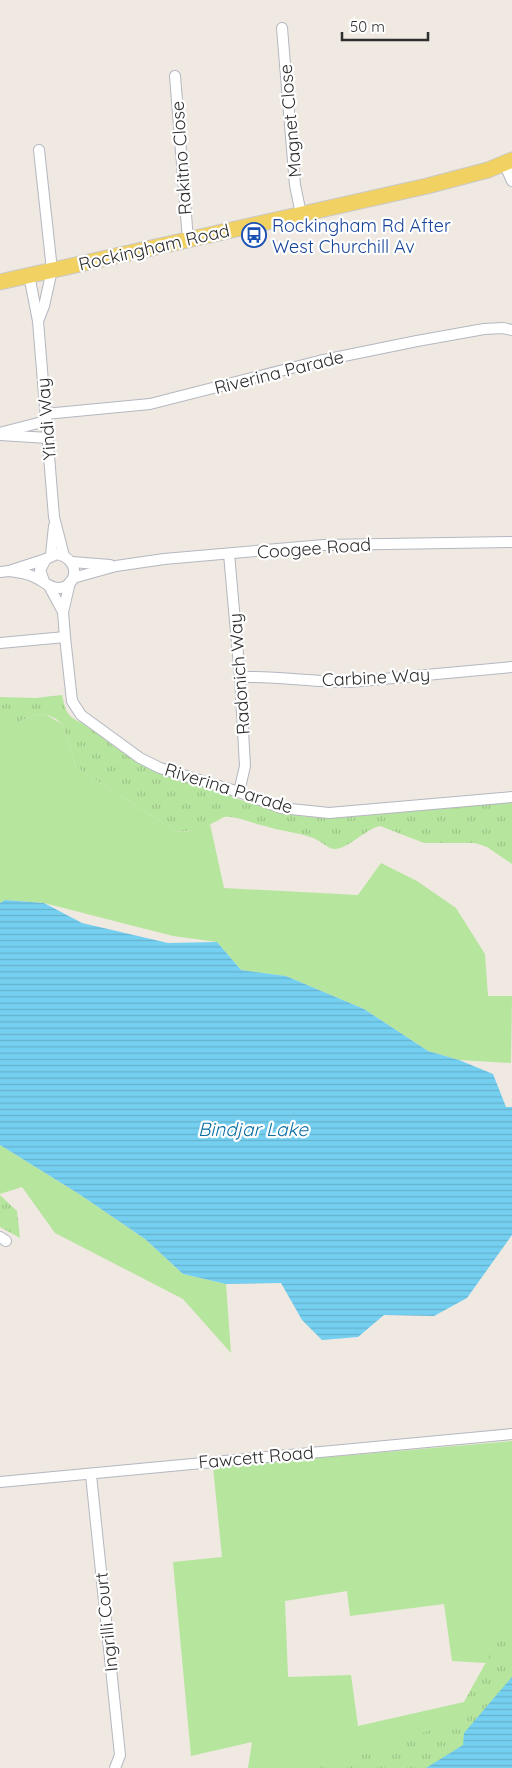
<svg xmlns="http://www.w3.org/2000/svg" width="512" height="1768" font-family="Quicksand,sans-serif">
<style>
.grass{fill:#b6e59e;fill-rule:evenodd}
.park{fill:url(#park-tufts)}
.water{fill:url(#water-rules)}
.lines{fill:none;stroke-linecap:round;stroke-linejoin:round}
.street-casing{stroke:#b4b7c1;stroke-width:12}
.primary-casing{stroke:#c9c9c9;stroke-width:17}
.street{stroke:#fff;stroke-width:10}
.primary{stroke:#f2d163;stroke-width:15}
.labels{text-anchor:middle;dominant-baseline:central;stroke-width:4.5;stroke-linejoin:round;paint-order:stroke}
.street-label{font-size:18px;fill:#2e2e2e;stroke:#fff}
.transit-label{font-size:18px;fill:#164399;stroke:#fff;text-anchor:start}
.water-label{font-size:19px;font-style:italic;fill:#0d6fa3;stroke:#fff}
</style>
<defs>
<pattern id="park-tufts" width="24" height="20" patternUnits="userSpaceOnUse" patternTransform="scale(1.25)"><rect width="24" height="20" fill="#b6e59e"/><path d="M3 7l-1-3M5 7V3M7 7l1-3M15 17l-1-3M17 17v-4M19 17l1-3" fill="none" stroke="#9dc588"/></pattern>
<pattern id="water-rules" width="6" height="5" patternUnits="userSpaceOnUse" patternTransform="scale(1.25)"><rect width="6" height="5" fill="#75cff0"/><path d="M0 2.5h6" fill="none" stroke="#66b2ce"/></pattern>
</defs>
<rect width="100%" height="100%" fill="#efe9e1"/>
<!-- grass -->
<g class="grass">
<path d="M 45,714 L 62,724 L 76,767 L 177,832 L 189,831 L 210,824 L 224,888 L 358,895 L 381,863 L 417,881 L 456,908 L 485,954 L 488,996 L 512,996 L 511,1063 L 459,1060 L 428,1051 L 364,1009 L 286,976 L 241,970 L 217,942 L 173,936 L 44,903 L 5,900 L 0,903 L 0,722 L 19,722 L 31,716 Z"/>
<path d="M 0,1145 L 79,1194 L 145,1239 L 183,1274 L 226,1284 L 231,1353 L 183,1299 L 55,1233 L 22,1187 L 0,1194 Z"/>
<path d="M 512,1441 L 512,1677 L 426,1768 L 248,1768 L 252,1742 L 191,1756 L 173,1562 L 222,1557 L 213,1467 ZM 347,1591 L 350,1616 L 444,1604 L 452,1661 L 486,1663 L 464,1702 L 358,1726 L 351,1675 L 288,1677 L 285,1601 Z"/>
</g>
<!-- park -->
<g class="park">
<path d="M 62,695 C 66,711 66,716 82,723 C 103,737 123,754 145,767 C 158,774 173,776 188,781 C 242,799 279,819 338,818 L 512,802 L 512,864 L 487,847 L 475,843 L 424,843 L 380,826 C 365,829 348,850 333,849 C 328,848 319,840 313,838 C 297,832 281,831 265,826 C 255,824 234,815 224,817 C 221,818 220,820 217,821 C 205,827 191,831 177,832 L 76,767 L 62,724 L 55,718 L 45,714 L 31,716 L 19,722 L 0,722 L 0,697 L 35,698 Z"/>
<path d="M 0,1195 L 17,1211 L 20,1238 L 0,1227 Z"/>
<path d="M 512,1615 L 512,1768 L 319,1768 L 322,1765 L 368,1753 L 453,1722 Z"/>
</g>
<!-- water -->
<g class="water">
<path d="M 5,900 L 44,903 L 82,923 L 168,943 L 217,942 L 241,970 L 286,976 L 364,1009 L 428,1051 L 459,1060 L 493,1074 L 506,1107 L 512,1107 L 512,1235 L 467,1298 L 434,1316 L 384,1315 L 358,1337 L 322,1340 L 302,1320 L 281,1283 L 226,1284 L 183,1274 L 145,1239 L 79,1194 L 0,1145 L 0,903 Z"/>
<path d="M 512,1677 L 512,1768 L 426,1768 L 463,1745 L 464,1733 Z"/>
</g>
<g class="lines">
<defs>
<g id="street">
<path d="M 282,28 L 295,185 L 301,214"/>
<path d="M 175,76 L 188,240"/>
<path d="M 504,163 L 512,181"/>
<path d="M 29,275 L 38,321 L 54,517 L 64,556"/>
<path d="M 38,321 L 44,306 L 52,270 L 39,150"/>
<path d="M 45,414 L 150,404 L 319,361 L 417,341 L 484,329 L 503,328 L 512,330"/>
<path d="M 3,432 L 46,421"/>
<path d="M 0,435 L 48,438"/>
<path d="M 229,554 L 240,677 L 245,766 L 239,792"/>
<path d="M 51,555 L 54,526"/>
<path d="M 72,562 L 110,565"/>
<path d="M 9,571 C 16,572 25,573 32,576 C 41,579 50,589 60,588 C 79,585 80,559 57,554 L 46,559 L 40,570 L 44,581"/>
<path d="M 0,572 L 9,571 L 46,559"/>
<path d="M 73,578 L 116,566 L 164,559 L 324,545 L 512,542"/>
<path d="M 70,582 L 63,612 L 65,637 L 72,701 L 81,715 L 140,758 L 160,768 L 239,792 L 281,808 L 329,813 L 512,797"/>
<path d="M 49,586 L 63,612"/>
<path d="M 0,643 L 65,637"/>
<path d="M 240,677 C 277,676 313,682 350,682 L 512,667"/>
<path d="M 0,1237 L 6,1241"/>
<path d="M 91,1475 L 120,1755 L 115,1768"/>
<path d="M 0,1482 L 512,1434"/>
</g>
<path id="primary" d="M 0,282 L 427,186 L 488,170 L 512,160"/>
</defs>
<!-- street casing -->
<use href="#street" class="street-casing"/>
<!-- primary casing -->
<use href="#primary" class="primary-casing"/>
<!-- street -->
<use href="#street" class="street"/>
<!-- primary -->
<use href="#primary" class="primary"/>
</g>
<!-- icons -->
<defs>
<symbol id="bus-ring" viewBox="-11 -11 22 22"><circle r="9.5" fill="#fff" stroke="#1a4fb4" stroke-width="1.5"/><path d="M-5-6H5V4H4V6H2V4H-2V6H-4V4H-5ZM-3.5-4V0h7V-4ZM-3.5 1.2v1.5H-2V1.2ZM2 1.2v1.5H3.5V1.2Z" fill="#1a4fb4"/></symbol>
</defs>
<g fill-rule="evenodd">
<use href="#bus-ring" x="240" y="221" width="28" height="28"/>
</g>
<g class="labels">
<!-- street labels -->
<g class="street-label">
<text transform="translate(290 121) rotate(-95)">Magnet Close</text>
<text transform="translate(181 158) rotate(-94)">Rakitno Close</text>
<text transform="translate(154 247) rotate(-13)">Rockingham Road</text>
<text transform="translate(279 372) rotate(-14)">Riverina Parade</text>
<text transform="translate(46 419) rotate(-95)">Yindi Way</text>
<text transform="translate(314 548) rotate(-4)">Coogee Road</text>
<text transform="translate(239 674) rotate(-94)">Radonich Way</text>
<text transform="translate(376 677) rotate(-3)">Carbine Way</text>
<text transform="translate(229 788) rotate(17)">Riverina Parade</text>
<text transform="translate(256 1457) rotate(-5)">Fawcett Road</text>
<text transform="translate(106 1622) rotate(-96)">Ingrilli Court</text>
</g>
<!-- transit labels -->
<g class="transit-label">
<text x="272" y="225">Rockingham Rd After<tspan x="272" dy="21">West Churchill Av</tspan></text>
</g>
<!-- water labels -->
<g class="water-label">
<text x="253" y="1129">Bindjar Lake</text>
</g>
</g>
<!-- scale -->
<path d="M342 32v8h86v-8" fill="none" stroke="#2e2e2e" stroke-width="2.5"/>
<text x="350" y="32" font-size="15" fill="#2e2e2e" stroke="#ffffff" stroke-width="4" paint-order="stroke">50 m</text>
</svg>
